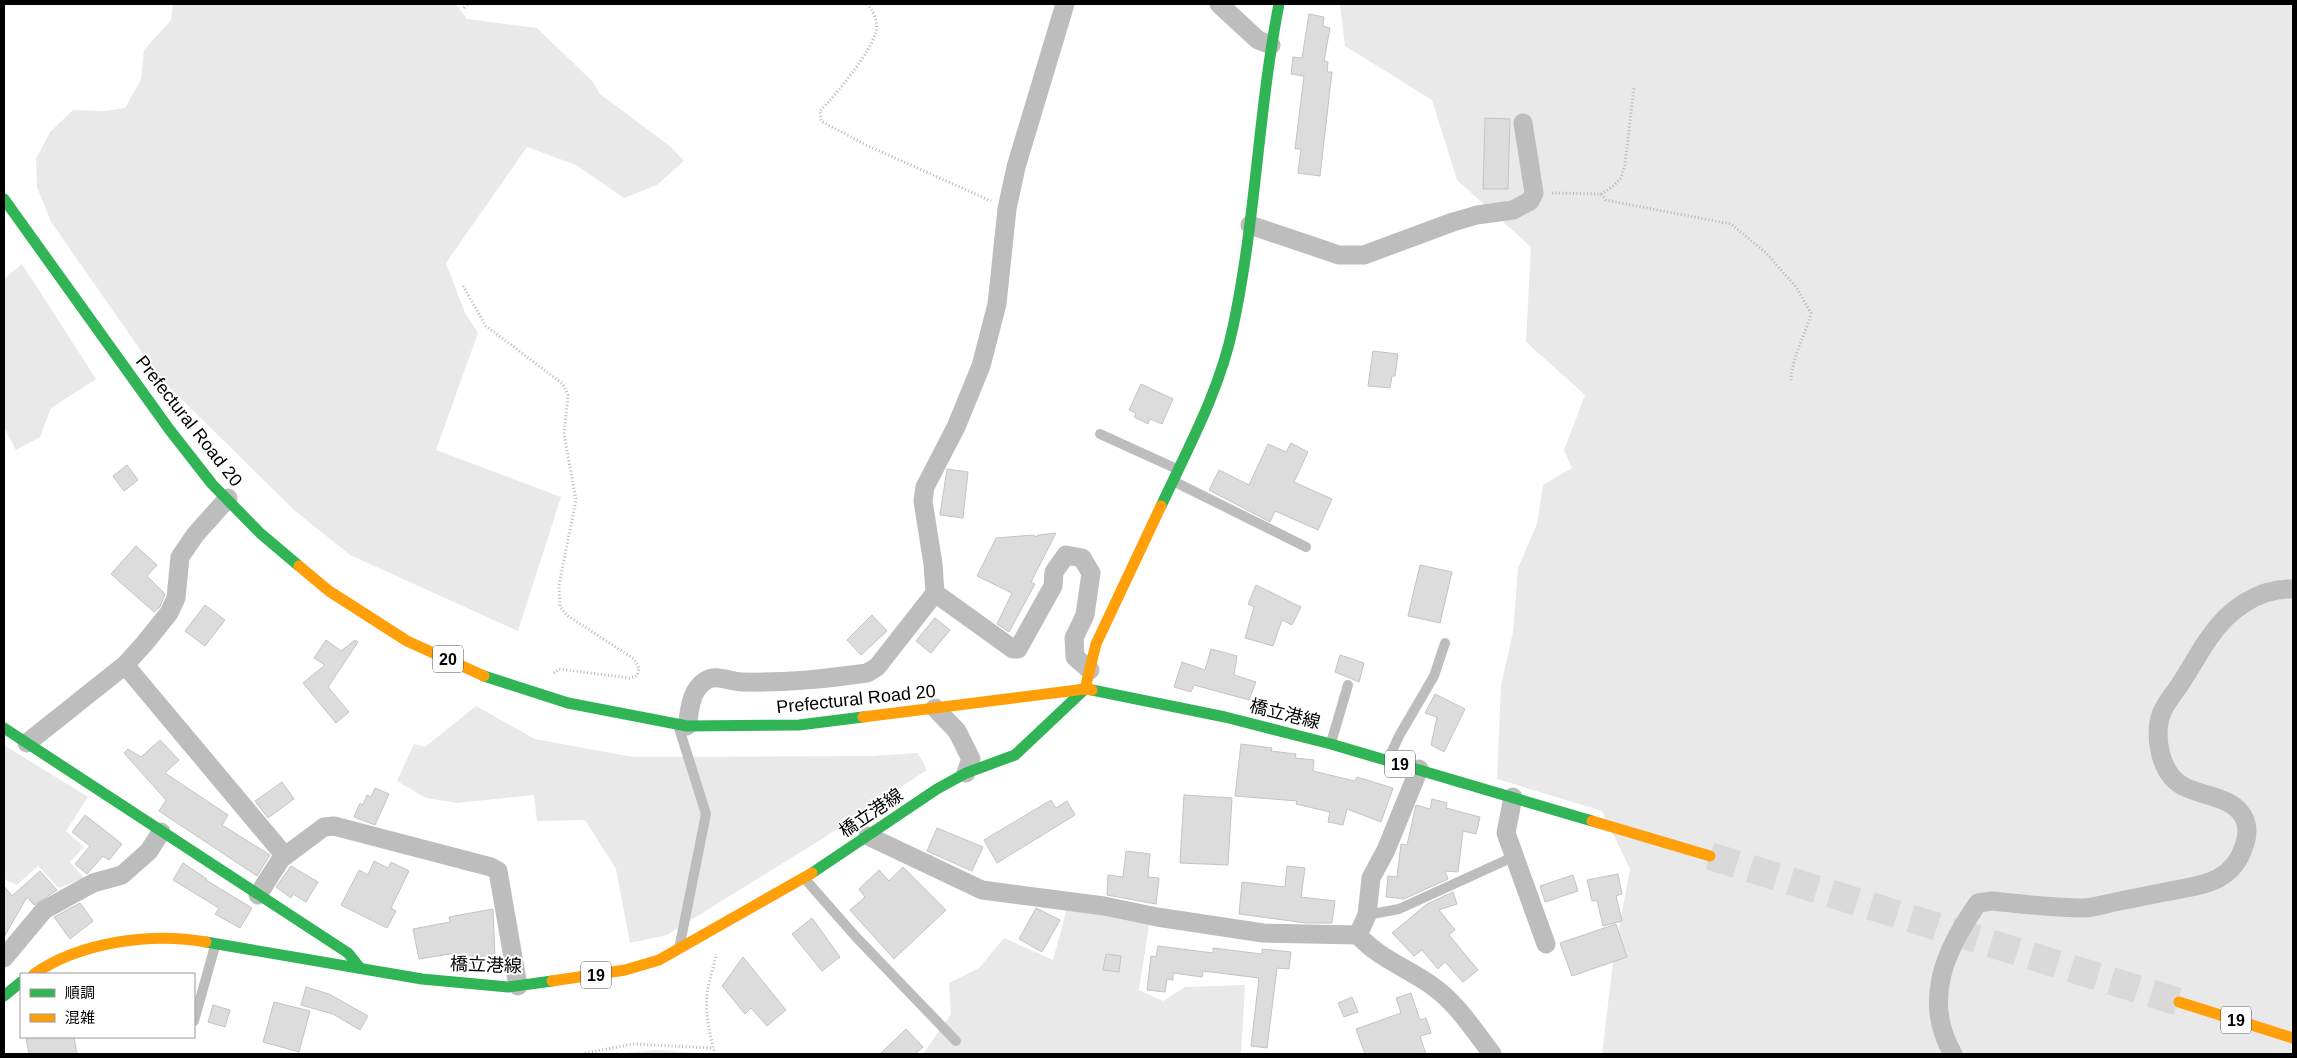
<svg xmlns="http://www.w3.org/2000/svg" width="2297" height="1058" font-family="Arial,'Noto Sans JP',sans-serif">
<style>
.green{fill:#e9e9e9}
.building{fill:#dcdcdc;stroke:#c4c4c4}
.lines{fill:none;stroke-linecap:round;stroke-linejoin:round}
.primary-tunnel{stroke:#d9d9d9;stroke-width:28;stroke-dasharray:28 14;stroke-linecap:butt}
.path{stroke:#b8b8b8;stroke-width:3;stroke-dasharray:1 2.5;stroke-linecap:butt}
.lane{stroke:#bdbdbd;stroke-width:10}
.street{stroke:#bdbdbd;stroke-width:19}
.fast{stroke:#30b455;stroke-width:11}
.slow{stroke:#ff9f0a;stroke-width:11}
.labels{text-anchor:middle;dominant-baseline:central;stroke-width:4;stroke-linejoin:round;paint-order:stroke}
.shield{fill:#fff;stroke:#4c4c4c;stroke-width:1}
.shield-label{font-size:16px;font-weight:bold;fill:#000}
.street-label{font-size:18px;fill:#000;stroke:#fff}
</style>
<rect width="100%" height="100%" fill="#fff"/>
<!-- green -->
<g class="green">
<path d="M 173,4 L 456,4 L 467,19 L 537,28 L 593,82 L 600,94 L 671,147 L 684,161 L 657,185 L 624,198 L 576,165 L 527,147 L 446,263 L 465,313 L 478,333 L 436,450 L 561,497 L 518,631 L 350,555 L 294,510 L 160,378 L 51,222 L 37,187 L 36,159 L 50,132 L 73,110 L 105,111 L 125,108 L 141,79 L 144,50 L 171,20 Z"/>
<path d="M 1340,4 L 2293,4 L 2293,1054 L 1602,1054 L 1614,954 L 1630,869 L 1602,811 L 1497,779 L 1501,685 L 1513,632 L 1518,568 L 1537,524 L 1543,485 L 1572,468 L 1564,450 L 1585,395 L 1526,342 L 1531,247 L 1457,180 L 1432,100 L 1345,46 Z"/>
<path d="M 22,264 L 96,379 L 51,408 L 40,437 L 16,450 L 4,427 L 4,279 Z"/>
<path d="M 476,706 L 535,739 L 633,757 L 872,756 L 918,753 L 927,770 L 817,842 L 667,935 L 630,943 L 616,869 L 585,820 L 537,821 L 534,795 L 457,803 L 426,798 L 397,781 L 414,744 L 425,747 Z"/>
<path d="M 4,745 L 88,797 L 66,831 L 84,847 L 70,862 L 84,878 L 59,888 L 38,866 L 17,885 L 4,879 Z"/>
<path d="M 1067,908 L 1149,925 L 1139,990 L 1163,1001 L 1185,987 L 1245,985 L 1241,1054 L 923,1054 L 951,1014 L 949,983 L 979,968 L 1004,938 L 1053,960 Z"/>
<path d="M 659,1050 L 708,1054 L 611,1054 Z"/>
</g>
<!-- building -->
<g class="building">
<path d="M 1309,14 L 1324,17 L 1323,26 L 1330,28 L 1324,61 L 1328,62 L 1327,72 L 1332,72 L 1320,176 L 1298,173 L 1301,149 L 1295,149 L 1304,76 L 1291,74 L 1293,57 L 1302,58 Z"/>
<path d="M 1485,118 L 1510,119 L 1508,189 L 1483,189 Z"/>
<path d="M 1373,351 L 1398,354 L 1395,376 L 1392,376 L 1390,388 L 1368,386 Z"/>
<path d="M 1141,384 L 1173,399 L 1162,424 L 1150,419 L 1148,424 L 1134,417 L 1136,413 L 1129,410 Z"/>
<path d="M 1291,443 L 1308,452 L 1294,482 L 1332,499 L 1318,530 L 1275,511 L 1270,522 L 1209,490 L 1219,470 L 1249,485 L 1268,444 L 1286,452 Z"/>
<path d="M 127,465 L 138,480 L 124,491 L 113,476 Z"/>
<path d="M 947,469 L 968,472 L 963,518 L 940,515 Z"/>
<path d="M 1056,533 L 1031,582 L 1035,584 L 1009,632 L 997,624 L 1012,593 L 977,576 L 996,538 L 1033,535 L 1037,537 L 1038,535 Z"/>
<path d="M 136,546 L 157,565 L 147,576 L 165,594 L 160,607 L 154,612 L 111,574 Z"/>
<path d="M 1420,565 L 1452,572 L 1440,623 L 1408,616 Z"/>
<path d="M 1256,585 L 1301,607 L 1292,625 L 1282,620 L 1273,646 L 1245,638 L 1254,607 L 1248,604 Z"/>
<path d="M 205,605 L 225,620 L 205,646 L 185,631 Z"/>
<path d="M 872,615 L 887,631 L 861,655 L 847,640 Z"/>
<path d="M 935,618 L 950,630 L 931,653 L 916,641 Z"/>
<path d="M 326,640 L 341,651 L 355,640 L 358,642 L 328,687 L 349,712 L 336,723 L 303,683 L 325,665 L 314,658 Z"/>
<path d="M 1211,649 L 1237,656 L 1234,675 L 1256,682 L 1249,700 L 1194,685 L 1191,692 L 1174,687 L 1182,662 L 1205,670 Z"/>
<path d="M 1340,655 L 1364,663 L 1359,682 L 1335,672 Z"/>
<path d="M 1435,694 L 1465,709 L 1444,752 L 1431,745 L 1437,717 L 1425,713 Z"/>
<path d="M 160,740 L 179,760 L 165,773 L 228,815 L 222,825 L 270,855 L 257,876 L 159,811 L 166,800 L 124,753 L 128,749 L 141,757 Z"/>
<path d="M 1241,744 L 1272,748 L 1271,751 L 1296,754 L 1295,758 L 1314,760 L 1313,771 L 1355,781 L 1357,777 L 1393,788 L 1381,822 L 1347,809 L 1343,825 L 1328,822 L 1330,812 L 1296,804 L 1297,801 L 1235,796 Z"/>
<path d="M 282,782 L 294,799 L 268,818 L 255,801 Z"/>
<path d="M 375,788 L 389,794 L 375,825 L 354,817 L 360,803 L 363,805 L 367,795 L 371,797 Z"/>
<path d="M 1184,795 L 1232,798 L 1228,865 L 1180,863 Z"/>
<path d="M 1432,799 L 1447,803 L 1446,808 L 1480,817 L 1476,834 L 1463,831 L 1458,872 L 1445,871 L 1448,879 L 1404,899 L 1386,897 L 1388,876 L 1397,877 L 1401,844 L 1407,845 L 1416,805 L 1430,809 Z"/>
<path d="M 1051,800 L 1056,808 L 1067,801 L 1075,815 L 997,863 L 984,840 Z"/>
<path d="M 85,815 L 122,844 L 109,860 L 103,856 L 87,874 L 75,864 L 90,846 L 72,832 Z"/>
<path d="M 937,828 L 983,847 L 972,871 L 927,851 Z"/>
<path d="M 1126,851 L 1150,854 L 1148,877 L 1159,878 L 1156,904 L 1107,895 L 1108,875 L 1123,877 Z"/>
<path d="M 374,861 L 388,868 L 391,862 L 409,871 L 391,908 L 396,911 L 387,928 L 341,905 L 359,870 L 368,875 Z"/>
<path d="M 183,863 L 207,879 L 206,880 L 252,908 L 240,928 L 215,914 L 219,908 L 173,880 Z"/>
<path d="M 291,866 L 318,882 L 306,902 L 293,894 L 291,898 L 276,887 Z"/>
<path d="M 1287,866 L 1305,868 L 1301,897 L 1335,901 L 1332,923 L 1306,923 L 1239,914 L 1242,882 L 1285,887 Z"/>
<path d="M 903,867 L 946,910 L 894,959 L 850,910 L 865,897 L 859,889 L 879,870 L 889,881 Z"/>
<path d="M 40,871 L 57,890 L 34,905 L 27,897 L 4,937 L 4,886 L 12,896 Z"/>
<path d="M 1618,874 L 1622,894 L 1616,896 L 1622,921 L 1603,926 L 1597,900 L 1592,901 L 1587,880 Z"/>
<path d="M 1573,875 L 1578,891 L 1545,902 L 1540,886 Z"/>
<path d="M 1453,892 L 1457,904 L 1439,910 L 1455,930 L 1449,935 L 1478,970 L 1463,982 L 1445,962 L 1438,969 L 1422,950 L 1414,956 L 1392,933 L 1427,904 Z"/>
<path d="M 80,903 L 93,921 L 70,939 L 54,917 Z"/>
<path d="M 1036,908 L 1060,920 L 1042,952 L 1019,939 Z"/>
<path d="M 493,909 L 495,959 L 458,966 L 456,953 L 419,959 L 413,929 L 450,922 L 449,917 Z"/>
<path d="M 812,918 L 840,957 L 822,971 L 792,934 Z"/>
<path d="M 1616,924 L 1627,957 L 1572,976 L 1560,943 Z"/>
<path d="M 1158,946 L 1213,953 L 1213,948 L 1262,954 L 1262,949 L 1291,952 L 1289,969 L 1277,968 L 1267,1048 L 1251,1046 L 1259,978 L 1203,971 L 1202,977 L 1173,973 L 1173,980 L 1167,979 L 1165,992 L 1147,990 L 1151,956 L 1156,957 Z"/>
<path d="M 1106,954 L 1121,956 L 1119,972 L 1103,970 Z"/>
<path d="M 743,957 L 786,1010 L 767,1026 L 751,1008 L 745,1014 L 722,986 Z"/>
<path d="M 306,987 L 329,994 L 368,1016 L 360,1030 L 333,1014 L 301,1005 Z"/>
<path d="M 1411,993 L 1420,1020 L 1426,1018 L 1431,1033 L 1420,1036 L 1426,1054 L 1365,1054 L 1356,1029 L 1401,1013 L 1396,998 Z"/>
<path d="M 1352,997 L 1358,1012 L 1344,1017 L 1338,1003 Z"/>
<path d="M 274,1002 L 310,1011 L 299,1052 L 263,1042 Z"/>
<path d="M 213,1005 L 230,1010 L 225,1027 L 208,1022 Z"/>
<path d="M 906,1029 L 923,1047 L 915,1054 L 880,1054 Z"/>
<path d="M 26,1037 L 74,1037 L 77,1054 L 29,1054 Z"/>
</g>
<g class="lines">
<!-- primary-tunnel -->
<path class="primary-tunnel" d="M 1710,856 L 2179,1002"/>
<!-- path -->
<g class="path">
<path d="M 867,4 C 873,9 879,24 876,32 C 870,53 836,95 820,111 L 821,121 L 866,145 L 991,201"/>
<path d="M 464,8 L 467,4"/>
<path d="M 1552,193 L 1601,194 L 1612,187 L 1621,178 L 1625,164 L 1634,87"/>
<path d="M 1601,194 L 1606,200 L 1621,203 L 1731,224 L 1766,253 L 1796,287 L 1811,313 C 1805,336 1792,357 1791,380"/>
<path d="M 463,286 L 486,326 L 563,384 L 568,395 L 564,434 L 576,500 L 559,585 L 560,607 L 568,616 L 634,659 L 639,668 L 637,676 L 629,678 L 559,669 L 553,674"/>
<path d="M 585,1053 L 633,1044 L 713,1048"/>
<path d="M 715,1054 C 709,1031 703,1007 709,983 C 711,974 714,965 716,956"/>
</g>
<!-- lane -->
<g class="lane">
<path d="M 1100,434 L 1177,469"/>
<path d="M 1173,481 L 1306,547"/>
<path d="M 679,728 L 706,814 L 680,944"/>
<path d="M 1331,743 L 1348,685"/>
<path d="M 1388,760 L 1399,736 L 1434,676 L 1445,643"/>
<path d="M 805,879 L 856,937 L 956,1041"/>
<path d="M 1367,915 L 1399,909 L 1513,857"/>
<path d="M 194,1021 L 215,946"/>
</g>
<!-- street -->
<g class="street">
<path d="M 1219,4 L 1258,40 L 1271,45"/>
<path d="M 1250,225 L 1339,255 L 1364,255 L 1453,222 L 1477,215 L 1513,210 L 1530,201 L 1534,193 L 1523,123"/>
<path d="M 935,593 L 1013,649 L 1018,649 L 1053,586 L 1054,572 L 1066,555 L 1082,558 L 1091,573 L 1085,615 L 1074,638 L 1075,657 L 1090,670"/>
<path d="M 125,665 L 285,856"/>
<path d="M 935,708 L 957,731 L 971,759 L 966,773"/>
<path d="M 687,726 C 690,710 690,691 705,681 C 716,673 729,682 742,682 C 786,683 823,679 867,673 L 877,667 L 935,593 L 933,564 L 923,501 L 925,487 L 956,427 L 981,366 L 997,304 L 1007,209 L 1016,167 L 1065,4"/>
<path d="M 27,743 L 125,665 L 144,644 L 169,613 L 176,598 L 180,557 L 195,535 L 228,498"/>
<path d="M 1513,797 L 1506,833 L 1546,944"/>
<path d="M 868,836 L 982,890 L 1104,906 L 1157,917 L 1263,933 L 1358,935"/>
<path d="M 258,895 L 281,859 L 324,827 L 334,826 L 491,867 L 498,871 L 518,986"/>
<path d="M 1358,935 C 1377,957 1407,968 1431,985 C 1457,1003 1473,1029 1492,1054"/>
<path d="M 1358,935 L 1367,915 L 1371,878 L 1386,850 L 1419,769"/>
<path d="M 4,958 L 44,910 L 93,883 L 122,875 L 149,851 L 161,832"/>
<path d="M 1953,1054 C 1922,1001 1945,950 1978,903 L 1992,901 C 2022,904 2053,908 2083,908 C 2095,908 2108,903 2120,901 C 2135,898 2150,895 2165,892 C 2198,885 2232,885 2244,846 C 2247,838 2248,828 2245,820 C 2235,796 2203,797 2183,786 C 2160,774 2153,735 2162,712 C 2166,703 2173,694 2179,686 C 2189,671 2198,654 2209,638 C 2228,610 2258,588 2293,589"/>
</g>
<!-- fast -->
<g class="fast">
<path d="M 4,199 L 169,429 L 212,484 L 260,533 L 299,566"/>
<path d="M 1161,506 C 1188,448 1220,390 1233,327 C 1256,220 1258,111 1279,4"/>
<path d="M 484,676 L 568,703 L 687,726 L 799,725 L 863,717"/>
<path d="M 1092,690 L 1225,717 L 1331,744 L 1592,821"/>
<path d="M 4,728 L 348,953 L 360,968"/>
<path d="M 812,873 L 937,789 L 966,773 L 1015,755 L 1085,689"/>
<path d="M 206,942 L 422,979 L 508,987 L 552,981"/>
<path d="M 4,996 L 21,982"/>
</g>
<!-- slow -->
<g class="slow">
<path d="M 299,566 L 329,591 L 407,641 L 484,676"/>
<path d="M 1085,689 L 1096,644 L 1161,506"/>
<path d="M 863,717 L 1085,689 L 1092,690"/>
<path d="M 1592,821 L 1710,856"/>
<path d="M 34,974 C 80,942 152,932 206,942"/>
<path d="M 552,981 L 625,970 L 659,960 L 812,873"/>
<path d="M 2179,1002 L 2293,1038"/>
</g>
</g>
<g class="labels">
<!-- shield labels -->
<g class="shield">
<rect x="433" y="645.5" width="30" height="27" rx="4"/>
<rect x="1385" y="750.5" width="30" height="27" rx="4"/>
<rect x="581" y="961.5" width="30" height="27" rx="4"/>
<rect x="2221" y="1006.5" width="30" height="27" rx="4"/>
</g>
<g class="shield-label">
<text x="448" y="659">20</text>
<text x="1400" y="764">19</text>
<text x="596" y="975">19</text>
<text x="2236" y="1020">19</text>
</g>
<!-- street labels -->
<g class="street-label">
<text transform="translate(189 421) rotate(52)">Prefectural Road 20</text>
<text transform="translate(856 699) rotate(-6)">Prefectural Road 20</text>
<text transform="translate(1285 714) rotate(14)">橋立港線</text>
<text transform="translate(871 813) rotate(-34)">橋立港線</text>
<text transform="translate(486 965) rotate(2)">橋立港線</text>
</g>
</g>
<!-- border -->
<rect width="2297" height="1058" fill="none" stroke="#000000" stroke-width="10"/>
<!-- legend -->
<rect x="20" y="973" width="175" height="65" fill="#ffffff" stroke="#999999"/>
<rect x="30" y="989" width="25" height="8" fill="#30b455" stroke="#999999"/>
<text x="65" y="998" font-size="15" fill="#000000">順調</text>
<rect x="30" y="1014" width="25" height="8" fill="#ff9f0a" stroke="#999999"/>
<text x="65" y="1023" font-size="15" fill="#000000">混雑</text>
</svg>
